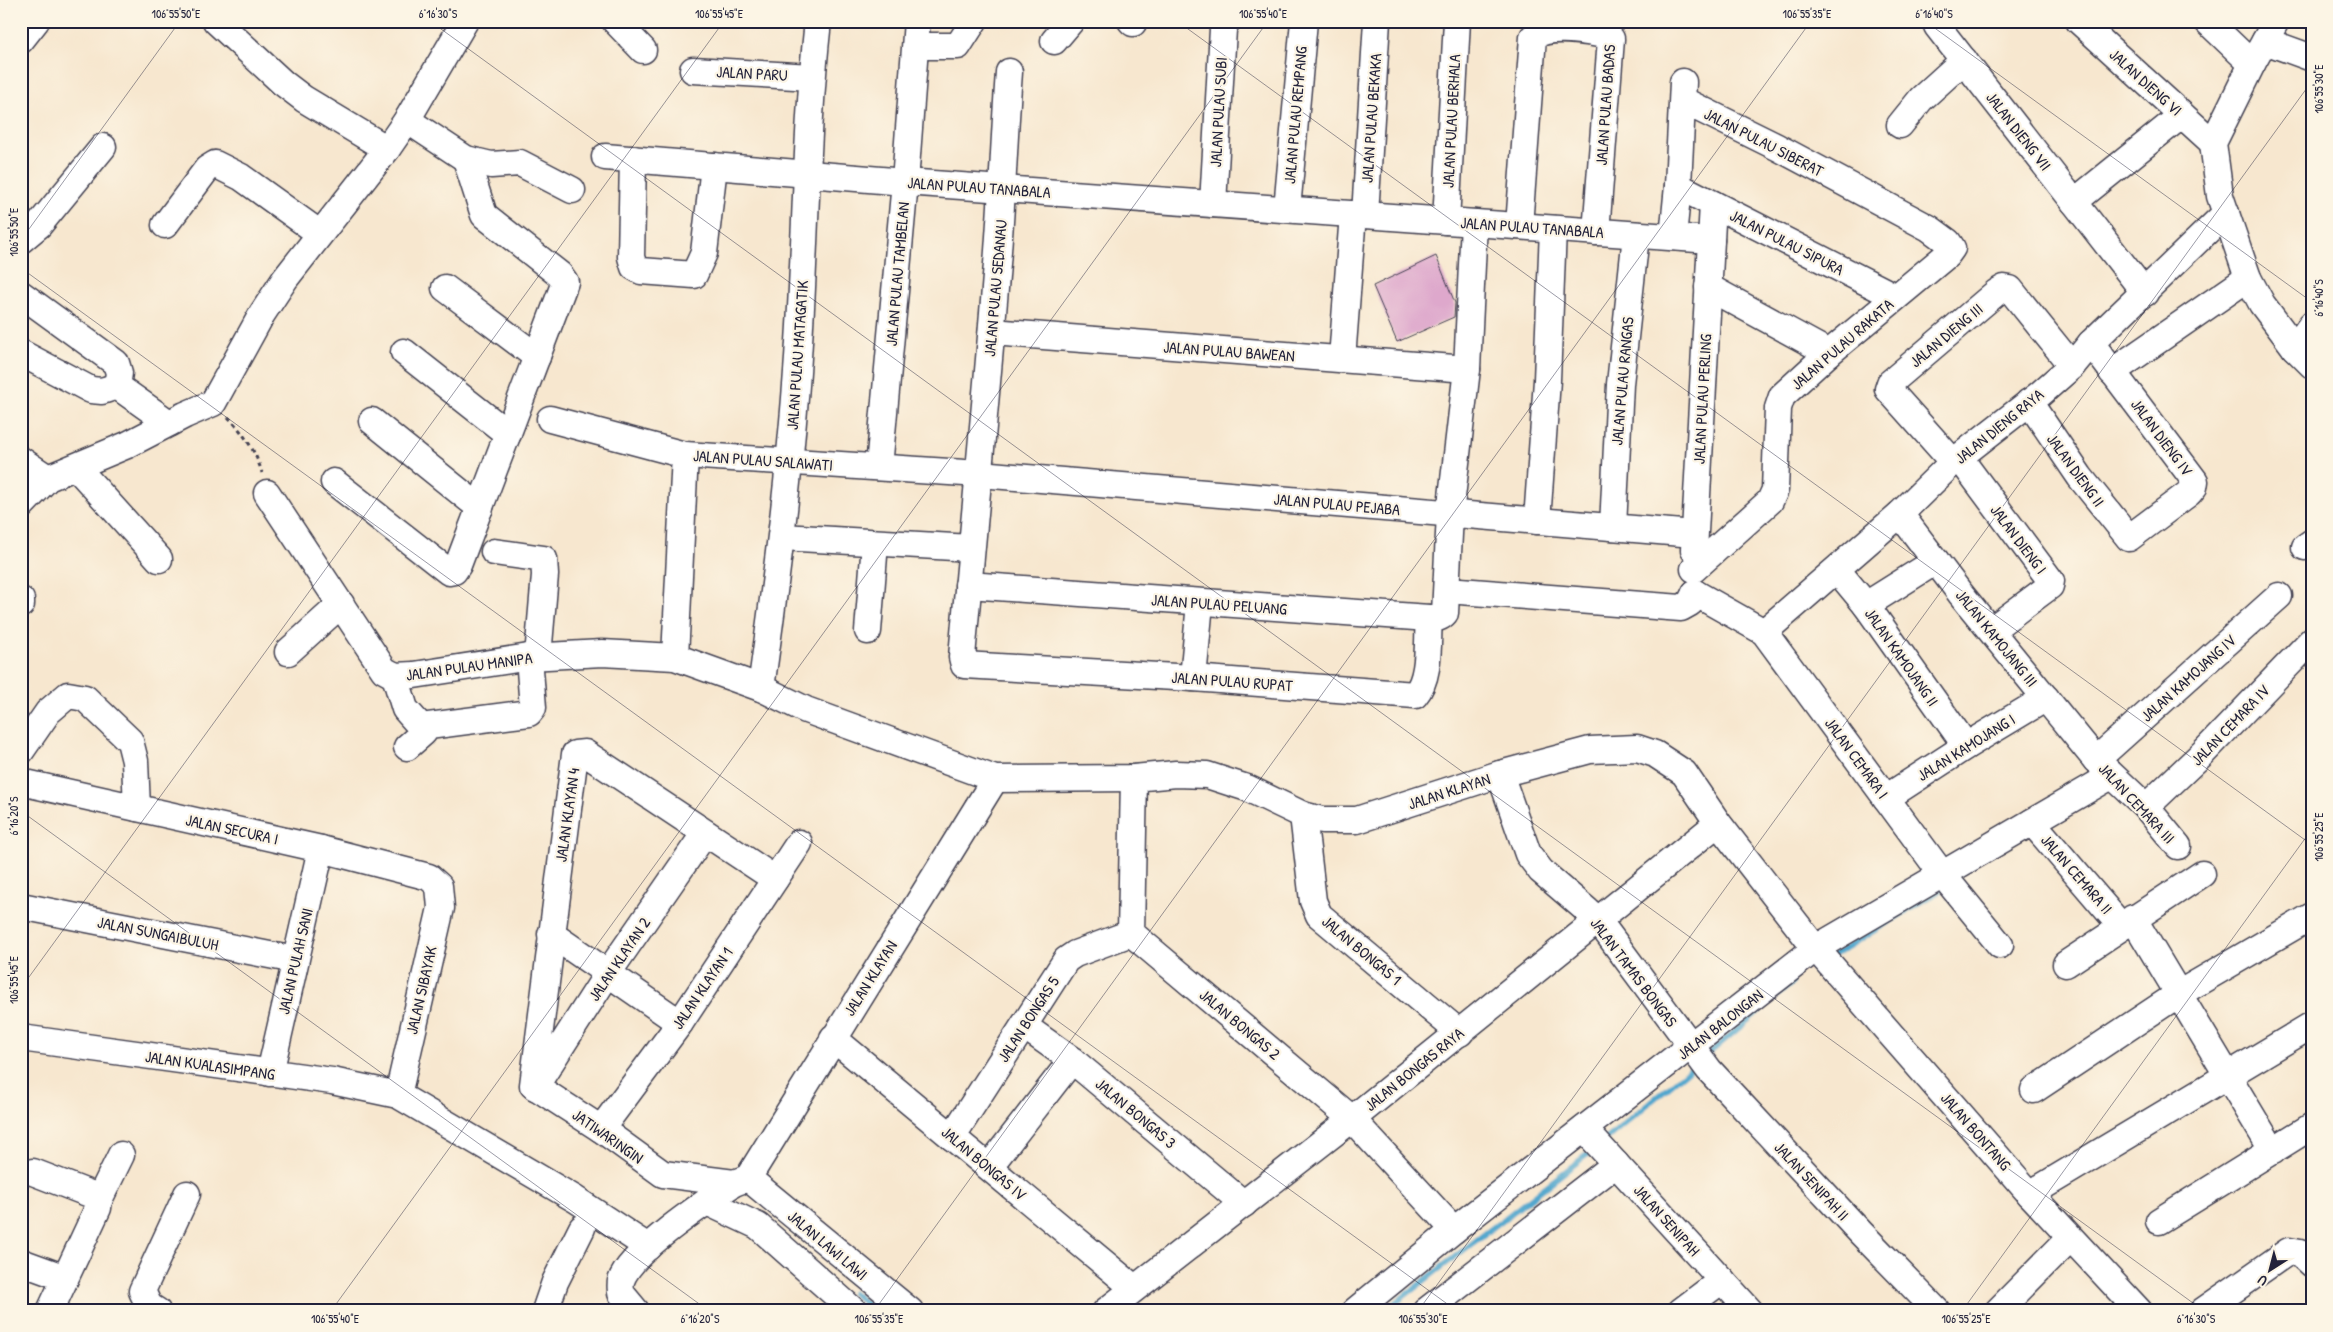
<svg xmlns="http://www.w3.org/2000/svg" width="2333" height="1332" font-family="'Patrick Hand',sans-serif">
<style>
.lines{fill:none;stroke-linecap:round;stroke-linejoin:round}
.stream{stroke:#53a7ce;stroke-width:5.5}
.building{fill:#dea8cc}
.minor-casing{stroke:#424051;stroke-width:29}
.path{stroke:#424051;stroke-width:3;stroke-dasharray:4 4;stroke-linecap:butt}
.minor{stroke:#fff;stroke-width:26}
.ticks{fill:none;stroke:#22223b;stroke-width:1;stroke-opacity:0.45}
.labels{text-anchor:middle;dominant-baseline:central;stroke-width:4.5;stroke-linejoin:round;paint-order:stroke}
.street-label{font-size:16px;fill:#22223b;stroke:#fcf5e5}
.neatline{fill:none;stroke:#22223b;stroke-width:2}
.ticks-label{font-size:12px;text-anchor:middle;fill:#22223b}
</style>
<rect width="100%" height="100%" fill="#fcf5e5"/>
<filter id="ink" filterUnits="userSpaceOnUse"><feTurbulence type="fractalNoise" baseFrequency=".02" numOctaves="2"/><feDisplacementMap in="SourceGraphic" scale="10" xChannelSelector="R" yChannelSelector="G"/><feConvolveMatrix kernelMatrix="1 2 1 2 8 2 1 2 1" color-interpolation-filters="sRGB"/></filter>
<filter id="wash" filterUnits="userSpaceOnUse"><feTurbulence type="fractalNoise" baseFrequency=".0096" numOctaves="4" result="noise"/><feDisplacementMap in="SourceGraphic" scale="20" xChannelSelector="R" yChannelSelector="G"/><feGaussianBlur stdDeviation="1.12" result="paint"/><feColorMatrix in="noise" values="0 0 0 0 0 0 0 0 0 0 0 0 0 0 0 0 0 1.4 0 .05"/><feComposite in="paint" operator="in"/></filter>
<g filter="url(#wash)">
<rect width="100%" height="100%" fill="#f7e7cf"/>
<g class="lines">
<!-- stream -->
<g class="stream">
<path d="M 1831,957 L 1945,888"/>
<path d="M 1706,1056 L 1792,983"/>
<path d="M 1604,1141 L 1697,1063"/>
<path d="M 853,1293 L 875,1311"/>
<path d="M 1385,1311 L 1593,1150"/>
</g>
</g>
<g id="blocks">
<!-- building -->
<path class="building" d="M 1436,256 L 1455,303 L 1454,317 L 1397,342 L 1373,286 Z"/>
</g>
</g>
<g filter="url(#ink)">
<use href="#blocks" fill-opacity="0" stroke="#424051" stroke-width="1"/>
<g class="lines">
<defs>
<g id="minor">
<path d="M 216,21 L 283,83 L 304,99 L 387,149"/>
<path d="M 615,21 L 643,50"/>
<path d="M 1131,21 L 1133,23"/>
<path d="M 1936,21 L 1937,26 L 2145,293"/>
<path d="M 2079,21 L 2213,143"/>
<path d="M 2207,21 L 2252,64"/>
<path d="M 2276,21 L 2252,64 L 2213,143 L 2220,196 L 2248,278 L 2262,304 L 2295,348 L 2312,365"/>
<path d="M 21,40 L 36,21"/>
<path d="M 1054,41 L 1071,21"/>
<path d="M 2265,41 L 2312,58"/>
<path d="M 916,46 L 958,46 L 974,21"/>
<path d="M 693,70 L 812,77"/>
<path d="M 1009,72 C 1004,140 1002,208 996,276 C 986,403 973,530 962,657 L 964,665 L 1193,678 L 1415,695 C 1431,677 1427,641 1429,618"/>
<path d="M 1684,101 L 1777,147 L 1929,228 L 1948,242 L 1952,248 L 1947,255 L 1829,353 L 1782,396 L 1778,408 L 1775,490 L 1770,501 L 1694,569"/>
<path d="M 407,120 L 466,159 L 491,165 L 520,163 L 572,190"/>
<path d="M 1900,125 L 1921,99 L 1964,60"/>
<path d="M 605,157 L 905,182 L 1711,240"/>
<path d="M 633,159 L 631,257 L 634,267 L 641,271 L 694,275 L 704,253 L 714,166"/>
<path d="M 1678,186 L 1896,297"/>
<path d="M 2074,202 L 2182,115"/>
<path d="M 1213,204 L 1223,29 L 1227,21"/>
<path d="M 1287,209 L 1304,21"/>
<path d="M 1365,215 L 1377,21"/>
<path d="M 1446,221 L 1457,21"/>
<path d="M 165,225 L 207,169 L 215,164 L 241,177 L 319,233"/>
<path d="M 1519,226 L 1533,37 C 1549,24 1586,32 1606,35 L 1611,39 L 1596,232"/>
<path d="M 1673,237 L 1678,186 L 1683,82"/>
<path d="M 21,240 L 39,225 L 103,147"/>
<path d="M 1708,287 L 1829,353"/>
<path d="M 445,288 L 537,357"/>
<path d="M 21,294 L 116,363 L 119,373 L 117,386 L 169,423"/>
<path d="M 992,332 L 1467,369"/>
<path d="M 2295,348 L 2312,324"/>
<path d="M 404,352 L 508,434"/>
<path d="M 21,353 L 91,390 L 102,391 L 117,386"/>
<path d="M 1342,359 L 1353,214"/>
<path d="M 2112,372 L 2248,278"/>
<path d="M 2029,402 L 2080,477 L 2129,538 L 2189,493 L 2194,487 L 2195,481 L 2091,343"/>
<path d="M 550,419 L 685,455 L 980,474 L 1694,534"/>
<path d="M 372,421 L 480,508"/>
<path d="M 1959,457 L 2051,581 L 2050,586 L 1991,630"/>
<path d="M 21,460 L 48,478"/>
<path d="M 1953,462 L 1888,389 L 1890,383 L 1997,292 L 2004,288 L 2010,289 L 2072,366"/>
<path d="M 76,467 L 159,559"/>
<path d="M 879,467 L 905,182 L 917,21"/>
<path d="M 334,482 L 449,572 L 454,571 L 458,565 L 565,282 L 560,275 L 484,215 L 466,159"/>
<path d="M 267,493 L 384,670 L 395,676 L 414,675 L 529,657 L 602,653 L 675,657 L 761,688 L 806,710 L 995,779 L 1134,778 L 1176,774 L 1207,775 L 1247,788 L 1303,815 L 1322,820 L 1357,820 L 1500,774 L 1590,750 L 1637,748 L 1655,754 L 1684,773 L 1718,823 L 1812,944 L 2030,1194 L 2139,1311"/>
<path d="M 21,506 L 48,478 L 127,445 L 185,415 L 213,403 L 262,314 L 285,279 L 387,149 L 407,120 L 465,21"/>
<path d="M 1900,514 L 1960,593 L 2096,760 L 2146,807 L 2178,846"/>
<path d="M 1537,521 L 1547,380 L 1553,229"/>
<path d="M 1613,527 L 1620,384 L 1636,235"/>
<path d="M 782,537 L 971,548"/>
<path d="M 2305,547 L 2312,542"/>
<path d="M 1694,550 L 1713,204"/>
<path d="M 494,552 L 544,559 L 545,575 L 538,656"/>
<path d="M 1837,570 L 1866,605 L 1966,746"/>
<path d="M 968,585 L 1429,618 C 1436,618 1440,619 1445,613 L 1450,514 L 1467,369 L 1474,223"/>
<path d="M 1447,590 L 1681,608 L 1690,603 L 1695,593"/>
<path d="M 1695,593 L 1764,632 L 1942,874 L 2000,945"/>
<path d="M 21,600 L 21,604"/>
<path d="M 1866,605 L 1936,561"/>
<path d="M 868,631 L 875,543"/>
<path d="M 1764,632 L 1900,514 L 1953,462 L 2040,394 L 2072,366 L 2091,343 L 2226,213"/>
<path d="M 288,652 L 341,604"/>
<path d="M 675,657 L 685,455"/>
<path d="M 395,676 L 405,709 L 421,727 L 423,733 L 407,747"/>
<path d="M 1193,678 L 1200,603"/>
<path d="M 761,688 C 777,573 792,458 799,342 C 806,235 806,128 818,21"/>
<path d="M 421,727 L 529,713 L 533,708 L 529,657"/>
<path d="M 21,751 L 48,712 L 68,695 L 85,698 L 130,741 L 135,761 L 137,808"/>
<path d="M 2096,760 L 2279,596"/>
<path d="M 1500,774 L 1528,854 L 1541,871 L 1597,919 L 1709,1070 L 1861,1233 L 1937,1311"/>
<path d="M 21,782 L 321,849 L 429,877 L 439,886 L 441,908 L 398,1095"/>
<path d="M 1886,798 L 1966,746 L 2046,698"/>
<path d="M 2146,807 L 2204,752 L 2312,640"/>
<path d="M 1303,815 L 1313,901 L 1319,915 L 1460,1033"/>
<path d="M 2032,822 L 2121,926"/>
<path d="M 21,906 L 295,960"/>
<path d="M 2133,918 L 2273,1151"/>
<path d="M 1131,933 L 1352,1119 L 1454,1230"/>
<path d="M 1131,933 L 1134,778"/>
<path d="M 551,934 L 680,1023"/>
<path d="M 2066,964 L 2202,874"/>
<path d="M 1024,1026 L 1072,1060 L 1244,1204"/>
<path d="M 21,1038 L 332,1081 L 398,1095 L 575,1199 L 648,1247"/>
<path d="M 833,1038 L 1134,1288"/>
<path d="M 270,1073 L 321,849"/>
<path d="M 535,1087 L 608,973 L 705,833"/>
<path d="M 2034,1090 L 2180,993 L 2312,916"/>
<path d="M 601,1129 L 680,1023 L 799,843"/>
<path d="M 1584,1129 L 1750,1311"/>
<path d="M 952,1137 L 1066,960 L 1075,954 L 1131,933"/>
<path d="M 989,1167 L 1072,1060"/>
<path d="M 33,1172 L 90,1194 L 99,1200 L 98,1208 L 50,1311"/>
<path d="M 748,1178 L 995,779"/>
<path d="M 748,1178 L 910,1311"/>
<path d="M 734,1183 L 663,1174 L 601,1129 L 533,1085 L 575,754 L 585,753 L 775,879"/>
<path d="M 2030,1194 L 2312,1025"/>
<path d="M 99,1200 L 121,1155"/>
<path d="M 707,1202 L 758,1226 L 854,1311"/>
<path d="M 2159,1221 L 2312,1126"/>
<path d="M 21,1262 L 65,1278"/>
<path d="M 157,1311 L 149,1306 L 142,1291 L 187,1194"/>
<path d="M 545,1311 L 555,1282 L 582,1228"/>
<path d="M 636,1311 L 621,1293 C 621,1290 620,1285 621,1281 C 630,1252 707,1201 734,1183 L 742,1180"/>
<path d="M 1106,1311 L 1352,1119 L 1718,823"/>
<path d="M 1355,1311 L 1454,1230 L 1816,948 L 2111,776"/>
<path d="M 1426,1311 L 1616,1164"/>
<path d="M 1681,1311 L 1722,1280"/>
<path d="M 1998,1311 L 2070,1238"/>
<path d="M 2203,1311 L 2289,1251 L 2300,1253 L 2312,1264"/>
</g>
</defs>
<!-- minor casing -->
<use href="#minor" class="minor-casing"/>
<!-- path -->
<path class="path" d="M 228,417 C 244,433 256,452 262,473"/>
<!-- minor -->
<use href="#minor" class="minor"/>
</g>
</g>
<!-- ticks -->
<path class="ticks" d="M 430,21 L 2204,1311M 1177,21 L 2312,845M 1925,21 L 2312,302M 21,240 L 180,21M 21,268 L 1457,1311M 21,811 L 709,1311M 21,988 L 724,21M 331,1311 L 1268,21M 874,1311 L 1811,21M 1418,1311 L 2312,81M 1962,1311 L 2312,829"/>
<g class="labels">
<!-- street labels -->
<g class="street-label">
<text transform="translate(752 73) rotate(3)">JALAN PARU</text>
<text transform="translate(2146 82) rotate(42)">JALAN DIENG VI</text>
<text transform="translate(1605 105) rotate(-86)">JALAN PULAU BADAS</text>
<text transform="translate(1218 112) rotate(-87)">JALAN PULAU SUBI</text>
<text transform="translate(1295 115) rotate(-85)">JALAN PULAU REMPANG</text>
<text transform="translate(1371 118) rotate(-86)">JALAN PULAU BEKAKA</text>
<text transform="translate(1451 121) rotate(-87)">JALAN PULAU BERHALA</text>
<text transform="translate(2019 131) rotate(52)">JALAN DIENG VII</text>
<text transform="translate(1764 142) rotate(27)">JALAN PULAU SIBERAT</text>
<text transform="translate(979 187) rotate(4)">JALAN PULAU TANABALA</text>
<text transform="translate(1532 227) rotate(4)">JALAN PULAU TANABALA</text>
<text transform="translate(1787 242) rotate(27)">JALAN PULAU SIPURA</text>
<text transform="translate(897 274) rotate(-85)">JALAN PULAU TAMBELAN</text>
<text transform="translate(995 288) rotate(-85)">JALAN PULAU SEDANAU</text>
<text transform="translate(1946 335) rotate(-40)">JALAN DIENG III</text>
<text transform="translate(1842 344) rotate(-41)">JALAN PULAU RAKATA</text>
<text transform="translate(1229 351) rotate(4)">JALAN PULAU BAWEAN</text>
<text transform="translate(797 355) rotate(-86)">JALAN PULAU MATAGATIK</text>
<text transform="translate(1622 381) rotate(-85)">JALAN PULAU RANGAS</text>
<text transform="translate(1702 399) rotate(-87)">JALAN PULAU PERLING</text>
<text transform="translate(1999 426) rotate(-39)">JALAN DIENG RAYA</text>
<text transform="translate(2162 437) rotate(53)">JALAN DIENG IV</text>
<text transform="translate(763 460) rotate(4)">JALAN PULAU SALAWATI</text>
<text transform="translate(2076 470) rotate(54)">JALAN DIENG II</text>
<text transform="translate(1337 504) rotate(5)">JALAN PULAU PEJABA</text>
<text transform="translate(2019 539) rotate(53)">JALAN DIENG I</text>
<text transform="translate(1219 604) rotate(4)">JALAN PULAU PELUANG</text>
<text transform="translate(1997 638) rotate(51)">JALAN KAMOJANG III</text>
<text transform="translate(1902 657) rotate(55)">JALAN KAMOJANG II</text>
<text transform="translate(469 666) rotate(-8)">JALAN PULAU MANIPA</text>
<text transform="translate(2188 678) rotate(-42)">JALAN KAMOJANG IV</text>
<text transform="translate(1232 681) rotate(4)">JALAN PULAU RUPAT</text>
<text transform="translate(2230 725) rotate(-46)">JALAN CEMARA IV</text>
<text transform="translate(1966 747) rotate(-32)">JALAN KAMOJANG I</text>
<text transform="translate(1857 758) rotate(54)">JALAN CEMARA I</text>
<text transform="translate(1449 791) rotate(-18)">JALAN KLAYAN</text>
<text transform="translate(2137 803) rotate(47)">JALAN CEMARA III</text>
<text transform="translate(567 815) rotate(-82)">JALAN KLAYAN 4</text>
<text transform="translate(232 829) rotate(12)">JALAN SECURA I</text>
<text transform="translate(2077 874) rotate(49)">JALAN CEMARA II</text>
<text transform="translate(158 933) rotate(11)">JALAN SUNGAIBULUH</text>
<text transform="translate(1362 950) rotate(40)">JALAN BONGAS 1</text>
<text transform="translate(619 959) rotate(-56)">JALAN KLAYAN 2</text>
<text transform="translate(295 961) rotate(-77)">JALAN PULAH SANI</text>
<text transform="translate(1634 972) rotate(53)">JALAN TAMAS BONGAS</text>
<text transform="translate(870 978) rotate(-58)">JALAN KLAYAN</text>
<text transform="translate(702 988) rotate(-56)">JALAN KLAYAN 1</text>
<text transform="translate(421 990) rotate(-77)">JALAN SIBAYAK</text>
<text transform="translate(1028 1019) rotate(-57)">JALAN BONGAS 5</text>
<text transform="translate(1240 1024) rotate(40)">JALAN BONGAS 2</text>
<text transform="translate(1720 1024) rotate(-38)">JALAN BALONGAN</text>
<text transform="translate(210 1065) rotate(8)">JALAN KUALASIMPANG</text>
<text transform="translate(1414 1069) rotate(-39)">JALAN BONGAS RAYA</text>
<text transform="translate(1136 1113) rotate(40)">JALAN BONGAS 3</text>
<text transform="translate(1976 1131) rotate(49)">JALAN BONTANG</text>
<text transform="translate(608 1136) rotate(35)">JATIWARINGIN</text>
<text transform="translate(984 1163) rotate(40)">JALAN BONGAS IV</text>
<text transform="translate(1812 1181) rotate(47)">JALAN SENIPAH II</text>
<text transform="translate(1667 1220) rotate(48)">JALAN SENIPAH</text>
<text transform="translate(828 1245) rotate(40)">JALAN LAWI LAWI</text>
</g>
</g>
<!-- margin -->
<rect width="2333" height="1332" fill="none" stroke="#fcf5e5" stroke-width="55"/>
<!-- north arrow -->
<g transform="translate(2270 1270) rotate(216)" stroke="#fcf5e5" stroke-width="4" paint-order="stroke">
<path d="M0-4L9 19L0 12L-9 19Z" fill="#22223b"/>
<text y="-8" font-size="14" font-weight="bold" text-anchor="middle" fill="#22223b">U</text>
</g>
<rect x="28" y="28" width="2278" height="1276" class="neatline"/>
<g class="ticks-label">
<text x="176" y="18">106°55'50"E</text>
<text x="438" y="18">6°16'30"S</text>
<text x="719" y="18">106°55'45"E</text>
<text x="1263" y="18">106°55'40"E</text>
<text x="1807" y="18">106°55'35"E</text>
<text x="1934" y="18">6°16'40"S</text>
<text transform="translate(2319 89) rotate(-90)" y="4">106°55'30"E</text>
<text transform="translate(14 232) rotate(-90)" y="4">106°55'50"E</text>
<text transform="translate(2319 298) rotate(-90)" y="4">6°16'40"S</text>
<text transform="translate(14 816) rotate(-90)" y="4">6°16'20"S</text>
<text transform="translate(2319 837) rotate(-90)" y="4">106°55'25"E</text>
<text transform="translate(14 980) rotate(-90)" y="4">106°55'45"E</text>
<text x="335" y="1323">106°55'40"E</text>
<text x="700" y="1323">6°16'20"S</text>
<text x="879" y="1323">106°55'35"E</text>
<text x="1423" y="1323">106°55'30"E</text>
<text x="1966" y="1323">106°55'25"E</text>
<text x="2196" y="1323">6°16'30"S</text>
</g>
</svg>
